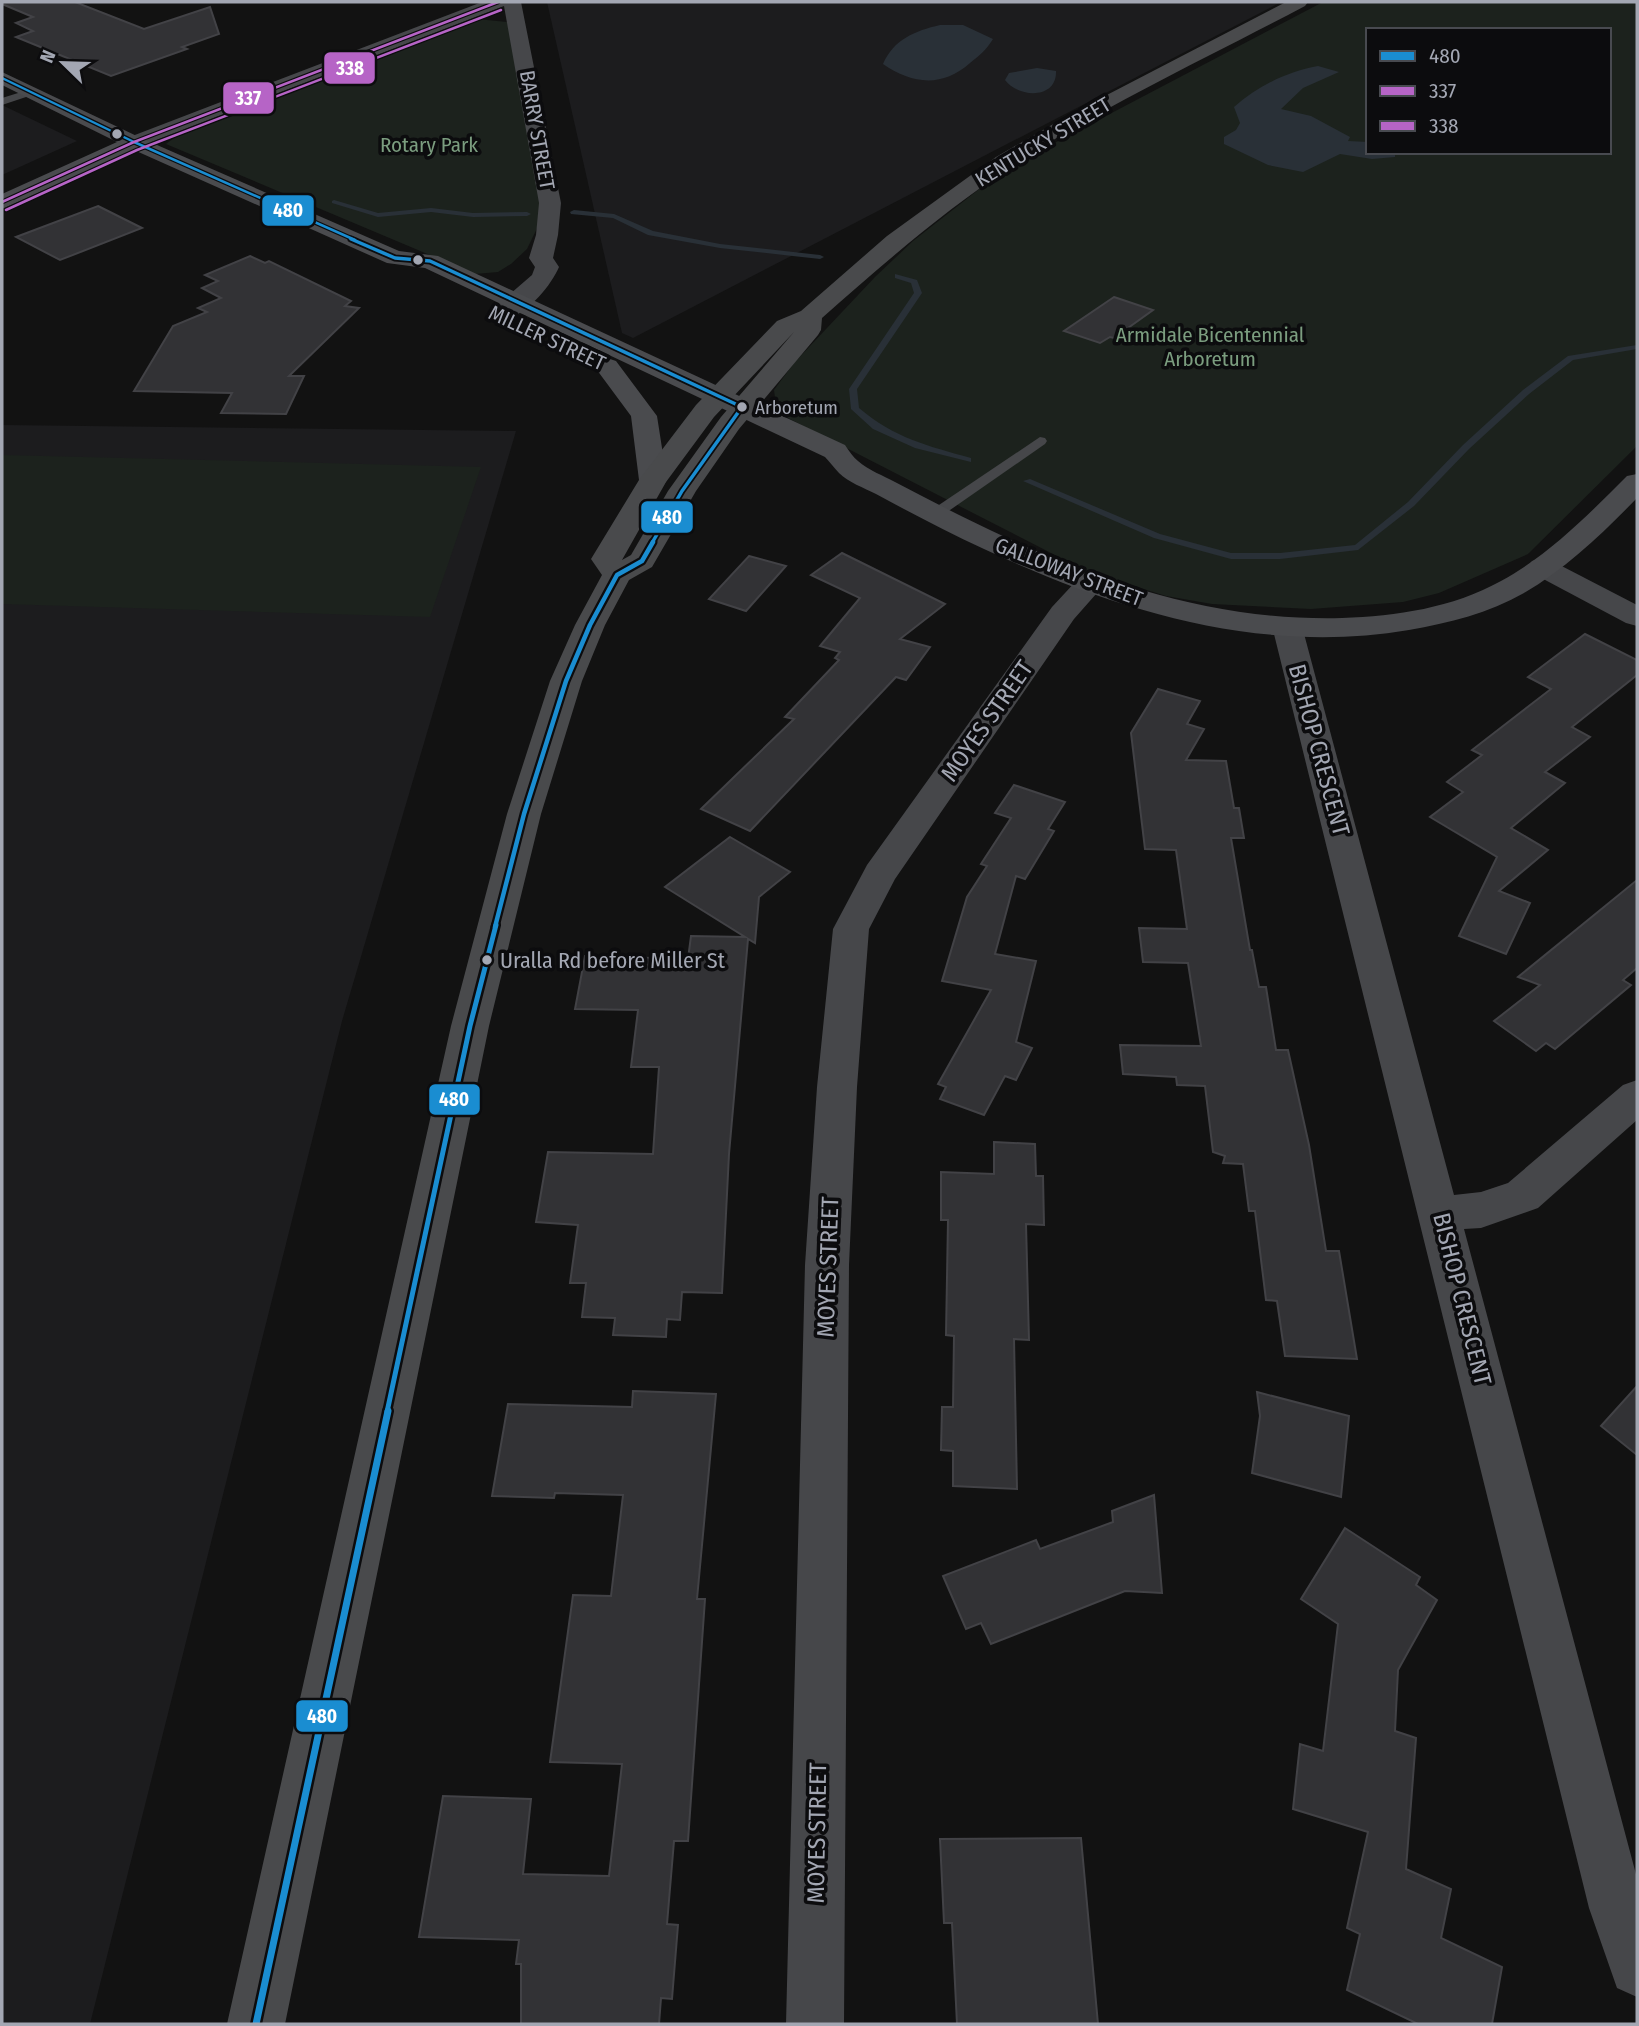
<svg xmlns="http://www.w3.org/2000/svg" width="1639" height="2026" font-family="'Fira Sans Condensed',sans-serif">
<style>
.built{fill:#1c1c1e}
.green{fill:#1c221d;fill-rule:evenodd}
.water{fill:#293037}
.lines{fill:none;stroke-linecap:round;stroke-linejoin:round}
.stream{fill:#293037;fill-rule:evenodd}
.building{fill:#323235;stroke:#424246;stroke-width:2}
.lane{fill:#46474a;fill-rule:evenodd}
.street{fill:#46474a;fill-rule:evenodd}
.secondary{fill:#4a4b4e;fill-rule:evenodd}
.primary{fill:#494a4c;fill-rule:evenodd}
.bus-1-far4-casing{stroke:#0c0c0e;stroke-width:5}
.bus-1-far3-casing{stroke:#0c0c0e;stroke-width:7}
.bus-1-far2-casing{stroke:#0c0c0e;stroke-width:9}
.bus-1-far1-casing{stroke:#0c0c0e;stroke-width:10}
.bus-1-casing{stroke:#0c0c0e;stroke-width:12}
.bus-2-casing{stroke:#0c0c0e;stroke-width:5}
.bus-3-casing{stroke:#0c0c0e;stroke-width:5}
.bus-1-far4{stroke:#1a8dd1;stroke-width:2.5}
.bus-1-far3{stroke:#1a8dd1;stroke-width:3.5}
.bus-1-far2{stroke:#1a8dd1;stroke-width:4.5}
.bus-1-far1{stroke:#1a8dd1;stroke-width:5}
.bus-1{stroke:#1a8dd1;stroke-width:7}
.bus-2{stroke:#b664c6;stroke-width:2.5}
.bus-3{stroke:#b664c6;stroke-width:2.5}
.bus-dot{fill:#a3a7b3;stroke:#0c0c0e;stroke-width:2.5}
.labels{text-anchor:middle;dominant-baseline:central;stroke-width:7;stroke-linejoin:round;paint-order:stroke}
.far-bus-label{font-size:19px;fill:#a3a7b3;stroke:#0c0c0e;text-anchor:start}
.far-street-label{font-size:21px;fill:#a3a7b3;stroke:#0c0c0e}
.far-park-label{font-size:21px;fill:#7b9d7f;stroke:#0c0c0e}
.bus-label{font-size:22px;fill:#a3a7b3;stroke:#0c0c0e;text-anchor:start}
.street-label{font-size:24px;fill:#a3a7b3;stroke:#0c0c0e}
.line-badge{stroke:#0c0c0e;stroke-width:2.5}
.badge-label{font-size:19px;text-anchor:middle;font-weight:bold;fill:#fff}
</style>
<rect width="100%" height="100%" fill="#121212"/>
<!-- built -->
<g class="built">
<path d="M 547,2 L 1281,2 L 633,338 L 622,333 Z"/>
<path d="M 2,105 L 77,141 L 2,175 Z"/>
<path d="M 2,425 L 516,431 L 342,1021 L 90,2024 L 2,2024 Z"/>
</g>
<!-- green -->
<g class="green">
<path d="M 1323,2 L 1637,2 L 1637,446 L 1528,554 L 1439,593 L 1403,602 L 1311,609 L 1212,604 L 1166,596 L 1086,571 L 788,418 L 776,405 L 774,390 L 794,363 L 875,277 L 913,241 L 987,183 L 1024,159 ZM 1368,30 L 1609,30 L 1609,152 L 1368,152 Z"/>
<path d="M 477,19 L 507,22 L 516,56 L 542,218 L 527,249 L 511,264 L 498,272 L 475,274 L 166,144 L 182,132 Z"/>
<path d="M 2,455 L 481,467 L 430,617 L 2,604 Z"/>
</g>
<!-- water -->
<g class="water">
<path d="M 940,25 L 963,25 L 993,39 C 987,49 979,56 970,63 C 942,88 912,84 883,64 C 894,39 915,31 940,25 Z"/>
<path d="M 1318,66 L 1339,72 L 1303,88 L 1281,109 L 1311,116 L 1350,137 L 1348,141 L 1368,142 L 1368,152 L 1395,152 L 1395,157 L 1372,159 L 1340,154 L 1303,172 L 1268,165 L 1224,144 L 1224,137 L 1236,130 L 1240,123 L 1234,107 C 1258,86 1286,72 1318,66 Z"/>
<path d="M 1037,68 L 1056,71 C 1057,100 1018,98 1005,80 L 1009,73 Z"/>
</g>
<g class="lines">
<!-- stream -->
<g class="stream">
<path d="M 334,200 L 378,213 L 431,208 L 473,213 L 527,212 L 531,214 L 527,216 L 473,217 L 431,212 L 378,217 L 332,203 L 332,201 Z"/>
<path d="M 574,210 L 614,214 L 653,231 L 720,244 L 820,255 L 824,257 L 820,259 L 720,248 L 648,235 L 613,218 L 571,214 L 570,212 Z"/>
<path d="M 895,274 L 917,280 L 922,293 L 857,389 L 859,408 C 894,438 928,446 971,458 L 971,462 L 915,448 L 873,429 L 851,409 L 849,389 L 914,293 L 911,283 L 895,278 Z"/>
<path d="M 1637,345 L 1637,349 L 1573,360 L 1529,394 L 1469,449 L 1414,506 L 1358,550 L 1280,559 L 1231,559 L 1154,538 L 1023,481 L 1030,479 L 1160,534 L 1231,553 L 1280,553 L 1355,545 L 1408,502 L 1463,445 L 1523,390 L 1568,356 Z"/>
</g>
</g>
<!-- building -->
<g class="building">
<path d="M 2,2 L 75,2 L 144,29 L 210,7 L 219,34 L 182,47 L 187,49 L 111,76 L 16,37 L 33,31 L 16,23 L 33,17 L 2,4 Z"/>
<path d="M 98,206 L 142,228 L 60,260 L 16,237 Z"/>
<path d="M 250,256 L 265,263 L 269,261 L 351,301 L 345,306 L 359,308 L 289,376 L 304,376 L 286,414 L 221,413 L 232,393 L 134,391 L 173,326 L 207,312 L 198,308 L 221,298 L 202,288 L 218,281 L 205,275 Z"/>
<path d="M 1114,297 L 1153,310 L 1114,338 L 1110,337 L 1100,343 L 1064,331 Z"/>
<path d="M 842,553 L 945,604 L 900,639 L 930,647 L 906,680 L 896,677 L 750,831 L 701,809 L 794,719 L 785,717 L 839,660 L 835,658 L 840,652 L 820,646 L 860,598 L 811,575 Z"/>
<path d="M 749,556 L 786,566 L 746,611 L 709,599 Z"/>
<path d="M 1585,634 L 1637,660 L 1637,675 L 1572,727 L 1590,737 L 1545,772 L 1565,783 L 1511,828 L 1548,850 L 1499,891 L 1530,903 L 1506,954 L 1459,936 L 1497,857 L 1430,817 L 1463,792 L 1447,782 L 1482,755 L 1472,750 L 1551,689 L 1528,677 Z"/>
<path d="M 1158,689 L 1200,701 L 1187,724 L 1204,729 L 1186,760 L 1226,761 L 1234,808 L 1239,808 L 1244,838 L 1231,838 L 1250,950 L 1252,950 L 1259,987 L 1266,987 L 1276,1050 L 1288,1050 L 1309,1145 L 1326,1251 L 1339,1251 L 1357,1359 L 1285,1356 L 1277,1301 L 1266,1300 L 1255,1211 L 1249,1211 L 1243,1164 L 1223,1163 L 1225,1156 L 1213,1152 L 1205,1086 L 1177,1085 L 1176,1077 L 1123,1074 L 1120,1045 L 1201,1046 L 1188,963 L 1143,962 L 1139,928 L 1187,929 L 1176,850 L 1145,849 L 1131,733 Z"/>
<path d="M 1014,785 L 1065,802 L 1048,829 L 1054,831 L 1025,879 L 1016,876 L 995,954 L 1036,961 L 1016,1042 L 1032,1048 L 1016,1080 L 1005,1076 L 984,1115 L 940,1099 L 946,1087 L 938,1084 L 991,990 L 942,981 L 967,897 L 987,866 L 981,864 L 1011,818 L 995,813 Z"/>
<path d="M 730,837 L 790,872 L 759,897 L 755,943 L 748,939 L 729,1154 L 722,1293 L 682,1292 L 680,1320 L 667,1319 L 666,1337 L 613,1335 L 615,1318 L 582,1317 L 586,1283 L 570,1283 L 578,1225 L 536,1222 L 548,1152 L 653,1154 L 659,1067 L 631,1067 L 638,1010 L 575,1009 L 585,956 L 688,959 L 691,936 L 745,937 L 665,887 Z"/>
<path d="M 1637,880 L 1637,968 L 1623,980 L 1631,985 L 1555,1049 L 1546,1043 L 1536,1051 L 1494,1021 L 1540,985 L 1518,977 Z"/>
<path d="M 994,1142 L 1035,1144 L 1036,1176 L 1043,1176 L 1044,1225 L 1026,1224 L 1029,1340 L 1014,1339 L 1017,1489 L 953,1486 L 953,1451 L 941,1450 L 942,1407 L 953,1407 L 954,1336 L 946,1335 L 948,1220 L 941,1220 L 941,1172 L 994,1174 Z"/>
<path d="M 1637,1386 L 1637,1455 L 1601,1426 Z"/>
<path d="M 633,1391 L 716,1394 L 697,1599 L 705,1599 L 688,1841 L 674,1841 L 667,1924 L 678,1925 L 672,1999 L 661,1998 L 659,2024 L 521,2024 L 521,1964 L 516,1964 L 519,1940 L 419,1937 L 443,1796 L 531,1799 L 523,1874 L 609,1876 L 622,1764 L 550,1762 L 573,1595 L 611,1596 L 623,1495 L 555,1493 L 554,1498 L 492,1496 L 508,1404 L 632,1407 Z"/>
<path d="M 1257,1392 L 1349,1416 L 1341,1497 L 1252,1473 L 1260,1416 Z"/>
<path d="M 1154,1495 L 1162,1593 L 1125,1591 L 991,1644 L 981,1623 L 966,1629 L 943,1576 L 1036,1540 L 1040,1549 L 1113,1522 L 1112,1511 Z"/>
<path d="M 1345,1528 L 1420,1577 L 1416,1585 L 1437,1600 L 1398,1670 L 1395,1731 L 1416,1738 L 1406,1869 L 1451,1889 L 1441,1938 L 1502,1967 L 1492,2024 L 1418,2024 L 1347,1990 L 1360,1934 L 1347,1928 L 1368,1832 L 1293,1809 L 1300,1744 L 1323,1751 L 1338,1624 L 1301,1599 Z"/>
<path d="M 1081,1838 L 1098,2024 L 957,2024 L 952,1923 L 944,1923 L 940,1839 Z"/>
</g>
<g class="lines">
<!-- lane -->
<g class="lane">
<path d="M 31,89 L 36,92 L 35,94 L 2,105 L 2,98 Z"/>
<path d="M 1040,437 L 1045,438 L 1047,441 L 1045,444 L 940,517 L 930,517 L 927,514 L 930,511 Z"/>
</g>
<!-- street -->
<g class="street">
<path d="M 482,2 L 521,2 L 561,203 L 558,235 L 553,258 L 559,267 C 549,290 517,327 489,320 L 486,315 L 532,275 L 535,267 L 529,258 L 536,235 L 539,203 L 504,6 L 141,146 L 127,146 L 124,142 L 127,138 Z"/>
<path d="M 1542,558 L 1552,561 L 1637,605 L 1637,626 L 1626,623 L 1532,573 L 1527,567 L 1532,561 Z"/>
<path d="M 1089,576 L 1100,579 L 1104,585 L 1074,619 L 895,879 L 869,929 L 857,1087 L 849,1265 L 844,2024 L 786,2024 L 805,1265 L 817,1087 L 833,929 L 867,865 L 1052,607 L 1078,579 Z"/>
<path d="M 1288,621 L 1299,623 L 1303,630 L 1454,1195 L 1481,1192 L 1508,1183 L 1623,1085 L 1637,1080 L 1637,1120 L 1538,1208 L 1481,1228 L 1464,1229 L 1637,1878 L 1637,1997 L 1617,1988 L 1589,1908 L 1273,630 L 1277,623 Z"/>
</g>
<!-- secondary -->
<g class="secondary">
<path d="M 2,72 L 141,138 L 399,251 L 438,256 L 845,445 C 849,451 853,457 858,461 C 868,470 884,476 895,482 C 931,501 968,520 1005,537 C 1115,587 1220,621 1342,618 C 1397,616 1452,608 1501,581 C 1549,555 1589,514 1627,476 L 1637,474 L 1637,498 C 1603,533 1567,568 1524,593 C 1489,613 1449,623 1409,630 C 1261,655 1117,611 984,549 C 947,532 911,513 876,494 C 864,488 848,482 839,473 C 834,468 830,462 825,457 L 425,268 L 387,263 L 134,150 L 2,209 L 2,194 L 117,142 L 2,85 Z"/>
<path d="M 607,358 L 616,361 L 657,416 L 667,480 L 663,486 L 653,488 L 643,486 L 639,480 L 631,416 L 594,366 L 598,361 Z"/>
</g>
<!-- primary -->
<path class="primary" d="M 1286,2 L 1308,2 L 1305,6 C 1207,58 1105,105 1012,166 C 944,211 883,264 822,318 L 821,330 L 818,335 L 739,429 L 696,491 L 652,567 L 629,580 L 605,625 L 582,681 L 541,814 L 489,1026 L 285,2024 L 227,2024 L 451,1026 L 507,814 L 550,681 L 575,625 L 602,575 L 591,559 L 639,480 L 696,405 L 777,321 L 801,311 L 887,236 L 996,157 L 1076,111 ZM 794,332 L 721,417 L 668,491 L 631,555 L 622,560 L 666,482 L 714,417 Z"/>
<defs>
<path id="bus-1-far4" d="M 2,78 L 134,142 L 355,240"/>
<path id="bus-1-far3" d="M 351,239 L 395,258 L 430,261 L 742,407 L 682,491 L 652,543"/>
<path id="bus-1-far2" d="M 495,927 L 524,814 L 566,681 L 590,625 L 617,575 L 642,561 L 653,542"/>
<path id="bus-1-far1" d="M 387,1412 L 470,1026 L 496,925"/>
<path id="bus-1" d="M 256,2024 L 388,1411"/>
<path id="bus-2" d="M 2,202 L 134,142 L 498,2"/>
<path id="bus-3" d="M 6,210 L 137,150 L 501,10"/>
</defs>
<!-- bus-1-far4 casing -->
<use href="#bus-1-far4" class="bus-1-far4-casing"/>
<!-- bus-1-far3 casing -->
<use href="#bus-1-far3" class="bus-1-far3-casing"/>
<!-- bus-1-far2 casing -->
<use href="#bus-1-far2" class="bus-1-far2-casing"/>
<!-- bus-1-far1 casing -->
<use href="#bus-1-far1" class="bus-1-far1-casing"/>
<!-- bus-1 casing -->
<use href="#bus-1" class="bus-1-casing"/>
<!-- bus-2 casing -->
<use href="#bus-2" class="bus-2-casing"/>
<!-- bus-3 casing -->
<use href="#bus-3" class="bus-3-casing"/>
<!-- bus-1-far4 -->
<use href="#bus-1-far4" class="bus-1-far4"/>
<!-- bus-1-far3 -->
<use href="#bus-1-far3" class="bus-1-far3"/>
<!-- bus-1-far2 -->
<use href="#bus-1-far2" class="bus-1-far2"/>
<!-- bus-1-far1 -->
<use href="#bus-1-far1" class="bus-1-far1"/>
<!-- bus-1 -->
<use href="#bus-1" class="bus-1"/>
<!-- bus-2 -->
<use href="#bus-2" class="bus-2"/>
<!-- bus-3 -->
<use href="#bus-3" class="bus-3"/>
</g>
<!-- markers -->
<g class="bus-dot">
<circle cx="117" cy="134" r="6"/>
<circle cx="418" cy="260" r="6"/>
<circle cx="742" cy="407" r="6"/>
<circle cx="487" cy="960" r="6"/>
</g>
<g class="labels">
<!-- far-bus labels -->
<g class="far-bus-label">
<text x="755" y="407">Arboretum</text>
</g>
<!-- far-street labels -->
<g class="far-street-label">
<text transform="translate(537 130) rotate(80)">BARRY STREET</text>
<text transform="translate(1043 142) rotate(-31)">KENTUCKY STREET</text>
<text transform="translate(547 338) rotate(25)">MILLER STREET</text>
<text transform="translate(1069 572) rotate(21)">GALLOWAY STREET</text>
</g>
<!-- far-park labels -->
<g class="far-park-label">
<text x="429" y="145">Rotary Park</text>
<text x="1210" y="335">Armidale Bicentennial<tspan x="1210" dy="24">Arboretum</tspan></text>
</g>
<!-- bus labels -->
<g class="bus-label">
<text x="500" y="960">Uralla Rd before Miller St</text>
</g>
<!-- street labels -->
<g class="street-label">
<text transform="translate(987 721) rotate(-55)">MOYES STREET</text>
<text transform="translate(1319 750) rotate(75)">BISHOP CRESCENT</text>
<text transform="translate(828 1267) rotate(-88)">MOYES STREET</text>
<text transform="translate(1462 1299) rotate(76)">BISHOP CRESCENT</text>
<text transform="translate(817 1833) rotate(-89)">MOYES STREET</text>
</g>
</g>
<g class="line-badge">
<rect x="323" y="51" width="53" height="34" rx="7" fill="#b664c6"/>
<rect x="222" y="81" width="53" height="34" rx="7" fill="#b664c6"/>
<rect x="261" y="194" width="54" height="33" rx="7" fill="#1a8dd1"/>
<rect x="640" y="500" width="54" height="34" rx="7" fill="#1a8dd1"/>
<rect x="428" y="1083" width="53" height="33" rx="7" fill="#1a8dd1"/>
<rect x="295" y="1699" width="54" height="34" rx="7" fill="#1a8dd1"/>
</g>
<g class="badge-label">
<text x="350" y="75">338</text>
<text x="248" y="105">337</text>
<text x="288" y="217">480</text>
<text x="667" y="524">480</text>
<text x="454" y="1106">480</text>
<text x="322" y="1723">480</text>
</g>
<!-- border -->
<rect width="1639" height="2026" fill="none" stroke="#a3a7b3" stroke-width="7"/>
<!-- legend -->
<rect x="1366" y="28" width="245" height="126" fill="#0c0c0e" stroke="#484a50" stroke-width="2"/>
<rect x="1380" y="51" width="35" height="10" fill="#1a8dd1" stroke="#484a50" stroke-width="2"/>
<text x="1429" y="63" font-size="21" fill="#a3a7b3">480</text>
<rect x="1380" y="86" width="35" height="10" fill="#b664c6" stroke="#484a50" stroke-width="2"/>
<text x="1429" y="98" font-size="21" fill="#a3a7b3">337</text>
<rect x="1380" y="121" width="35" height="10" fill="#b664c6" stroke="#484a50" stroke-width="2"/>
<text x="1429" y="133" font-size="21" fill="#a3a7b3">338</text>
<!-- north arrow -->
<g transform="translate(63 63) rotate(293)" stroke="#0c0c0e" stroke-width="5" paint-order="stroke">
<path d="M0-5L12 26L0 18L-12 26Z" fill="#a3a7b3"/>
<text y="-10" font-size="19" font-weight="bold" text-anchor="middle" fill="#a3a7b3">N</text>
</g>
</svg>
